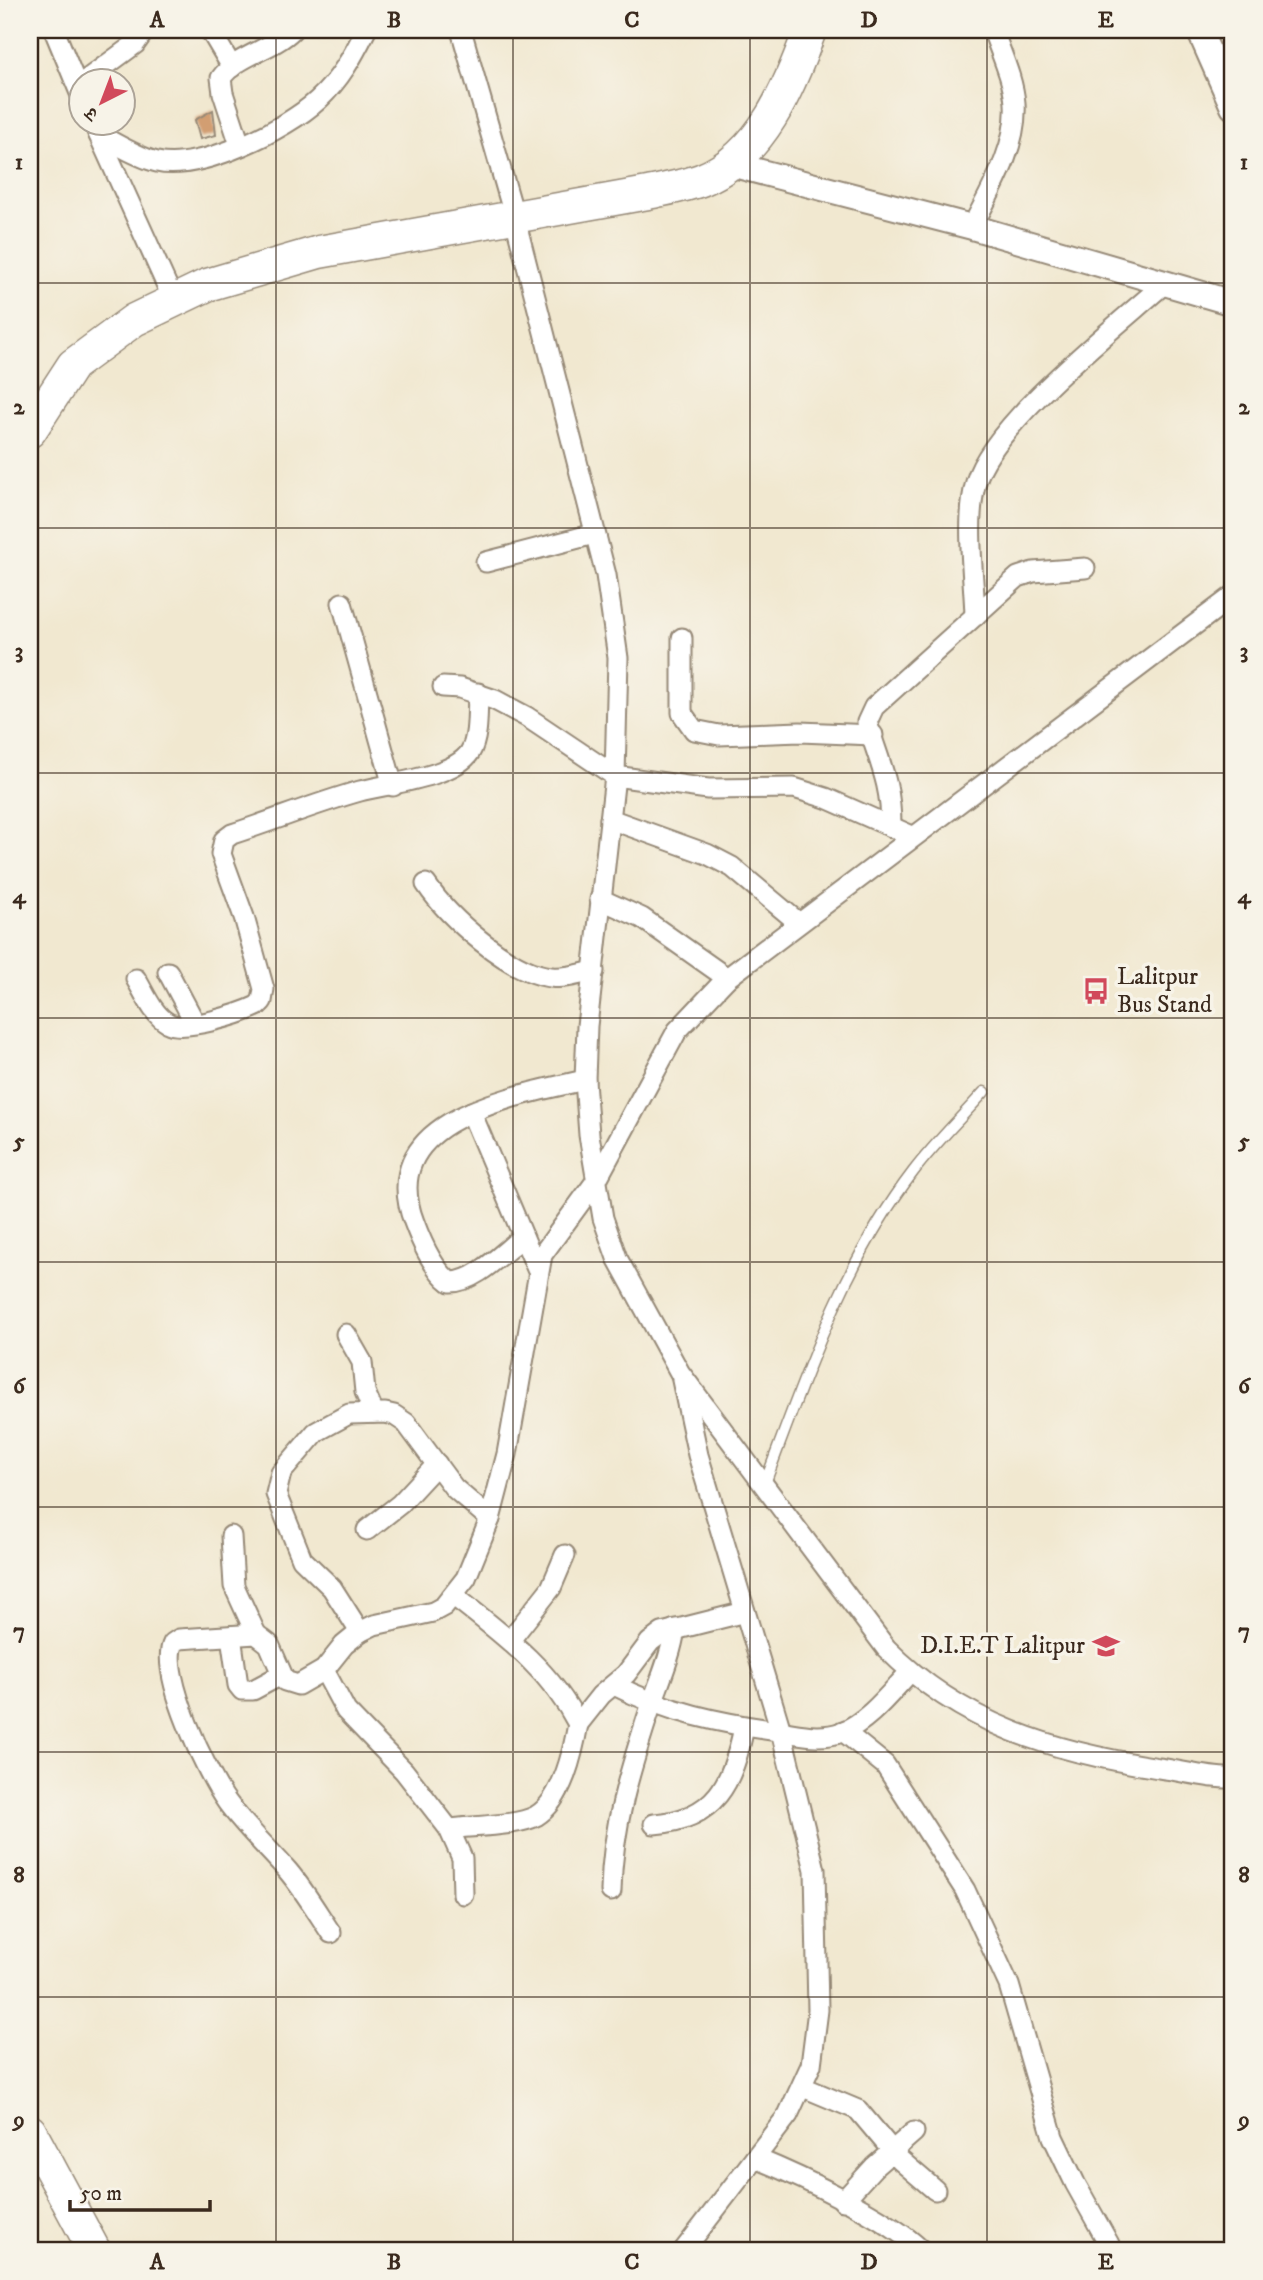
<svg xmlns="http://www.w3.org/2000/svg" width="1263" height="2280" font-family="'IM FELL DW Pica','Noto Serif Devanagari',serif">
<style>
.building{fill:#d29e72}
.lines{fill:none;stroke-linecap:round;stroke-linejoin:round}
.service-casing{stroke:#968977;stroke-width:13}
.minor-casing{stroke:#968977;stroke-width:23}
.tertiary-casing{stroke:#968977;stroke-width:28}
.primary-casing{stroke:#968977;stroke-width:35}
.service{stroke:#fff;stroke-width:10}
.minor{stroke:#fff;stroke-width:19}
.tertiary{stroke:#fff;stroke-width:24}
.primary{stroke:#fff;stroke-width:32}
.grid{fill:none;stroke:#3b2a1e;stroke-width:2;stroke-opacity:0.55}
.labels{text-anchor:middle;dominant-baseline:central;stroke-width:7;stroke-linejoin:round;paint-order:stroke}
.poi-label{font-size:24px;fill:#3b2a1e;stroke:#f7f3e8;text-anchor:start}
.neatline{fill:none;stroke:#3b2a1e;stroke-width:2.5}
.grid-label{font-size:23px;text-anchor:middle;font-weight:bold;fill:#3b2a1e}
</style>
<rect width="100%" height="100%" fill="#f7f3e8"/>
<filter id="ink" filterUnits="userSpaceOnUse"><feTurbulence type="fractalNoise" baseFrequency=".0143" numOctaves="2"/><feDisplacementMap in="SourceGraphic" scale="14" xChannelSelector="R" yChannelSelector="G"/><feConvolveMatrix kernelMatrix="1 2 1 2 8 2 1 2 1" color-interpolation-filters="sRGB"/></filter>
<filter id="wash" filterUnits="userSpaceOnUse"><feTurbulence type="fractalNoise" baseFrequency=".00686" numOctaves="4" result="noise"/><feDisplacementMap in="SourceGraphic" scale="28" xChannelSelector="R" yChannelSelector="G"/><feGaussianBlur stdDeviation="1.57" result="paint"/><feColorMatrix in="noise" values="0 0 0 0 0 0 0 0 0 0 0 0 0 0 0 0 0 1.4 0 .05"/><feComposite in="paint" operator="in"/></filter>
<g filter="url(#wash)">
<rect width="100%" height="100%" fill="#f1e8d0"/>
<g id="blocks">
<!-- building -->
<path class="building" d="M 213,110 L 216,135 L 200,139 L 195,120 Z"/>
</g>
</g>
<g filter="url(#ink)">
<use href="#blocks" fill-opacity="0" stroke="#968977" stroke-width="2"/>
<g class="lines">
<defs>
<path id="service" d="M 764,1486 C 804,1379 842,1265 913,1172 C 934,1144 961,1118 984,1092"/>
<g id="minor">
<path d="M 54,30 L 80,93"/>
<path d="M 210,30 L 232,67"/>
<path d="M 461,30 L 514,215 L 606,575 L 618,658 L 615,776 L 587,1026 L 585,1080 L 589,1135 L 603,1218 L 617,1258 L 680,1373 L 886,1648 C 962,1725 1054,1752 1159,1768 C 1183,1771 1209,1779 1233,1778"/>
<path d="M 86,80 L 135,44 L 145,30"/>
<path d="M 97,131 L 173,299"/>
<path d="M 99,135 C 117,144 137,157 157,162 C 200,172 287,129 318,100 C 340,80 353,56 366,30"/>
<path d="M 240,145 L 223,93 L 221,78 C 237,55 272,50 292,30"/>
<path d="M 972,227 C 991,190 1018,146 1015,103 C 1013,78 1001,54 993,30"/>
<path d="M 486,562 L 594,534"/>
<path d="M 342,603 L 393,786"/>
<path d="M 975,616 C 974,577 965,520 976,482 C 992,424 1118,325 1166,282"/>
<path d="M 682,638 L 682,713 L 694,730 L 719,735 L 800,732 L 873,735"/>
<path d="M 443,687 L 460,688 L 495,700 L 527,717 L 615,776 L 708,789 L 794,788 L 826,798 L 912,836"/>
<path d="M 610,819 L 707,854 L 732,867 L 799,923"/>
<path d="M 891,826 C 891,782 879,762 867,722 L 874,707 L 1018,577 L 1033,572 L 1085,568"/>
<path d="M 426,884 C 449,918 509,972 551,977 C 565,979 580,974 594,971"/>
<path d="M 600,899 L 642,918 L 727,978"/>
<path d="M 168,972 L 195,1023"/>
<path d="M 136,979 C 144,992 153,1015 168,1023 C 184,1032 240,1014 257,1006 L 262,1001 L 264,989 L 244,917 L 221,854 L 224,840 L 232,834 C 275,820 317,803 360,791 C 387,784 454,777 470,752 C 479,737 477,710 478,693"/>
<path d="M 471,1112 L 537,1269"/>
<path d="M 523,1237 C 504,1251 475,1283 450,1282 C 434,1270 421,1241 414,1222 C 374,1118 516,1096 585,1080"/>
<path d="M 346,1334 L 362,1362 L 365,1392 L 374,1413"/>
<path d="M 682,1380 L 698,1455 L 781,1731 L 815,1870 L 818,2010 L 811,2065 L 788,2115 L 684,2250"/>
<path d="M 367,1530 L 400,1504 L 437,1464"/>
<path d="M 231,1536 L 234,1586 L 256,1634"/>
<path d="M 360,1632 L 332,1588 L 302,1559 L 276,1494 L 281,1473 L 316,1432 L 349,1414 L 385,1413 L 394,1415 L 406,1423 L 454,1488 L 490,1519"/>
<path d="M 231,1636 L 238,1685 L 242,1690 L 253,1690 L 281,1675"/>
<path d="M 510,1640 L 551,1588 L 565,1555"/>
<path d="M 324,1670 L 346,1711 L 404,1771 L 449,1829 L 462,1858 L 463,1894"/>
<path d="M 614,1685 C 667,1712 719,1723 778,1731 C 800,1734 820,1740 842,1732 C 869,1721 890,1693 910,1672"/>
<path d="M 578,1724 L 601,1695 L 626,1674 L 650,1642 L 662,1633 L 745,1612"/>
<path d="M 843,1731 L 885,1765 L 965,1890 L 1009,1985 L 1053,2137 L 1075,2183 L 1109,2244"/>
<path d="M 654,1824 C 716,1820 733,1782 744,1727"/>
<path d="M 449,1829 C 472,1826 518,1826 536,1816 C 563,1800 573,1752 578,1724 C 550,1669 502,1634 454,1596"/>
<path d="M 611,1891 C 612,1826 631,1767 651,1706 C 660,1680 671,1656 675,1629"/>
<path d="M 331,1933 C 317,1912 304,1890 288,1871 C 268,1848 245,1827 227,1802 C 208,1776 158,1672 173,1643 L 179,1639 L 256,1634 L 269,1644 L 285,1681 L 298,1685 L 324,1670 L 344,1645 L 360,1632 L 374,1625 L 433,1612 L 444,1606 L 466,1578 L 490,1519 L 507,1454 L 542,1255 L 596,1181 L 677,1031 L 727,978 L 1233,596"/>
<path d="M 803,2087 L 858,2110 L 900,2160 L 935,2190"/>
<path d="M 755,2158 C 801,2177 887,2217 921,2250"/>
<path d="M 843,2201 L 874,2167 L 914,2132"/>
</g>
<g id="tertiary">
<path d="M 1199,30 L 1233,107"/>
<path d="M 730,164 L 972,227 L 1233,303"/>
</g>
<g id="primary">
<path d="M 30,431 L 73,365 L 134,320 L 207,285 L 319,252 L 648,193 C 666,189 685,186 701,180 C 762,156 790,86 810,30"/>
<path d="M 30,2131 L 94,2250"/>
</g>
</defs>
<!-- service casing -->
<use href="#service" class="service-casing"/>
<!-- minor casing -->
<use href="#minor" class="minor-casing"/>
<!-- tertiary casing -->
<use href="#tertiary" class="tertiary-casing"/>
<!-- primary casing -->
<use href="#primary" class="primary-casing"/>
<!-- service -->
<use href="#service" class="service"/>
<!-- minor -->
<use href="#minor" class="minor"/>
<!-- tertiary -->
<use href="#tertiary" class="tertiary"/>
<!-- primary -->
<use href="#primary" class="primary"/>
</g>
</g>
<!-- grid -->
<path class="grid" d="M 276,30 L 276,2250M 513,30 L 513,2250M 750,30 L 750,2250M 987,30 L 987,2250M 30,283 L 1233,283M 30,528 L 1233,528M 30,773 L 1233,773M 30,1018 L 1233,1018M 30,1262 L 1233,1262M 30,1507 L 1233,1507M 30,1752 L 1233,1752M 30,1997 L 1233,1997"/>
<!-- icons -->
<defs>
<symbol id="bus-bare" viewBox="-9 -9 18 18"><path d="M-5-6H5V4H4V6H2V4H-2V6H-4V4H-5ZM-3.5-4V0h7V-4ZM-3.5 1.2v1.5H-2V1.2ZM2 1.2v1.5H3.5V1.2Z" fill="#d1495b" stroke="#f7f3e8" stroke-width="2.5" paint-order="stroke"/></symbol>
<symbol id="university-bare" viewBox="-9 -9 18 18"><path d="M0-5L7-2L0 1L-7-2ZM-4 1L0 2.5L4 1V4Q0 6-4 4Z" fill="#d1495b" stroke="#f7f3e8" stroke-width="2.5" paint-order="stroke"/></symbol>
</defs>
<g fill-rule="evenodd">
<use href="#bus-bare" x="1077" y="972" width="38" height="38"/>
<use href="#university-bare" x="1087" y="1627" width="38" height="38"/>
</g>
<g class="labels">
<!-- poi labels -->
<g class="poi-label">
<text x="1117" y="977">Lalitpur<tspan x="1117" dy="28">Bus Stand</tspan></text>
<text x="1085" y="1646" text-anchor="end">D.I.E.T Lalitpur</text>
</g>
</g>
<!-- margin -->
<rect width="1263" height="2280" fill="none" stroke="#f7f3e8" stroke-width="77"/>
<!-- north arrow -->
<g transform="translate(102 102) rotate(222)"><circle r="33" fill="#f7f3e8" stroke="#aca397" stroke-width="2"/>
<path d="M0-5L12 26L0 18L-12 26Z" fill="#d1495b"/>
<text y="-10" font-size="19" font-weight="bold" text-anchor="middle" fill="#3b2a1e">उ</text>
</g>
<!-- scale -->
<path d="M70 2200v10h140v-10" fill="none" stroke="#3b2a1e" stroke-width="3.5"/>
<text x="80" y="2200" font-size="21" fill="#3b2a1e" stroke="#f7f3e8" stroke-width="5" paint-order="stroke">50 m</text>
<rect x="38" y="38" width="1186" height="2204" class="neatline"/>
<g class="grid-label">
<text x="157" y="27">A</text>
<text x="394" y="27">B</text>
<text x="632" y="27">C</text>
<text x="869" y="27">D</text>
<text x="1106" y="27">E</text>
<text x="19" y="169">1</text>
<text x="1244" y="169">1</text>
<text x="19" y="414">2</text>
<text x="1244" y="414">2</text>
<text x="19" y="658">3</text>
<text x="1244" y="658">3</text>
<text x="19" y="903">4</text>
<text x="1244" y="903">4</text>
<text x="19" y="1148">5</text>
<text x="1244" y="1148">5</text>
<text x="19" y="1393">6</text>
<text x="1244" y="1393">6</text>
<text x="19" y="1638">7</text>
<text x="1244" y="1638">7</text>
<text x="19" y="1882">8</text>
<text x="1244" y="1882">8</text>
<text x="19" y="2127">9</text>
<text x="1244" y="2127">9</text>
<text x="157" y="2269">A</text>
<text x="394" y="2269">B</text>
<text x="632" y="2269">C</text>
<text x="869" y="2269">D</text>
<text x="1106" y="2269">E</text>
</g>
</svg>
